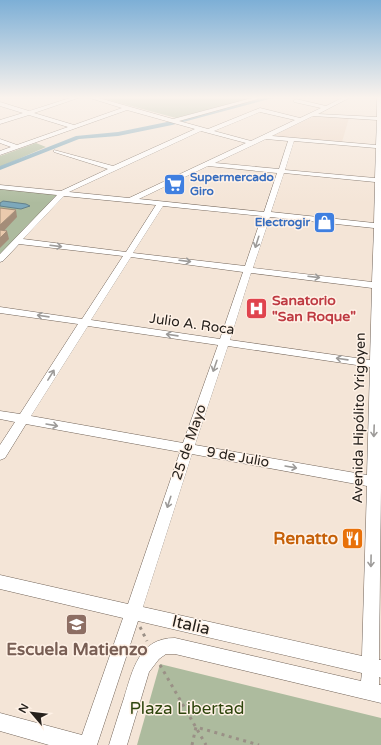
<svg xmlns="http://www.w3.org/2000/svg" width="381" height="745" font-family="'Varela Round',sans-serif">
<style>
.built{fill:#eed8c6}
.green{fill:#adbb9e}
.water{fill:#7da8bb;stroke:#63808b}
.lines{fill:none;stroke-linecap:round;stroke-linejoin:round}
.canal{fill:#7da8bb;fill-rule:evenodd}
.minor-casing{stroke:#73655a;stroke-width:1}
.path{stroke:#9a9086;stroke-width:3;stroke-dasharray:3 4.5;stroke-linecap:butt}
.minor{fill:#fff;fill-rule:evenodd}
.shaded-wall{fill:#a48d79}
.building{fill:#eacaad;stroke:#a48d79}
.oneway{stroke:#9d9b99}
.labels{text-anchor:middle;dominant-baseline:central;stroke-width:3;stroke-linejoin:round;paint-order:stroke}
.far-shop-label{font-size:12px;font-weight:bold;fill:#366cbe;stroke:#fff2e7;text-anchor:start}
.health-label{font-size:14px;font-weight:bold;fill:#be3a42;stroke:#fff2e7;text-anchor:start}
.street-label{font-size:14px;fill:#26211c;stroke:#fff2e7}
.near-food-label{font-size:17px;font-weight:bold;fill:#c56008;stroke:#fff2e7;text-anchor:end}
.near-street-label{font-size:17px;fill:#26211c;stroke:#fff2e7}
.near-education-label{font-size:17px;font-weight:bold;fill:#785e54;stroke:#fff2e7}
.near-park-label{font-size:17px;fill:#2e440c;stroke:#fff2e7}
</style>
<rect width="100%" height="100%" fill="#f4e5d7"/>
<!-- built -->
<path class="built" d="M 314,116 L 349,118 L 342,142 L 273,136 Z"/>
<!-- green -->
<g class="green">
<path d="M 101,98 L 254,98 L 176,118 Z"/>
<path d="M 36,143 L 46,147 L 0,167 L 0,156 Z"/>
<path d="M 0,187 L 62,193 L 0,259 Z"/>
<path d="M 160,664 L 381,718 L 381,745 L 137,745 Z"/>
</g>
<!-- water -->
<path class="water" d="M 3,201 L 26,204 L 30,206 L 21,209 L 0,206 L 0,203 Z"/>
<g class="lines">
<!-- canal -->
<path class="canal" d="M 264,98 L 273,98 L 172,125 L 118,136 L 79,139 L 0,170 L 0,166 L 76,136 L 118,132 L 172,121 Z"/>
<defs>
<path id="minor" d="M 70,98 L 78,98 L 34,113 L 74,125 L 122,108 L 90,98 L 99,98 L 173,119 L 252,98 L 261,98 L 179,121 L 208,129 L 260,108 L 300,118 L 321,108 L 294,102 L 293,101 L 296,99 L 326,106 L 342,98 L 349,98 L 318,114 L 377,117 L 377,98 L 381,98 L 381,488 L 379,660 L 381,660 L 381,678 L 379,677 L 379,685 L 381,685 L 381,703 L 175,654 L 166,654 L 159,659 L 149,672 L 127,745 L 109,745 C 114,729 119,713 124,698 C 133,669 139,638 175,638 L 361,681 L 362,673 L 138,621 L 97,745 L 49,745 L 0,731 L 0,713 L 82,735 L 123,618 L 0,589 L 0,575 L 128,604 L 180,452 L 26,424 L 5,458 L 0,460 L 0,445 L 15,422 L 0,419 L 0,411 L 20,414 L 78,324 L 0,313 L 0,307 L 82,319 L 123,256 L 19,244 L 3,261 L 0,262 L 0,254 L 57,195 L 0,189 L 0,185 L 61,191 L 108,169 L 54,152 L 54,150 L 113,166 L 195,129 L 127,110 L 0,155 L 0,151 L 11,147 L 0,143 L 0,139 L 17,145 L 68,127 L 29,115 L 0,124 L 0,120 L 23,113 L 0,106 L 0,102 L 29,111 ZM 260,112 L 295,120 L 251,141 L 214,131 ZM 313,116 L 377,120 L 376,145 L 272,136 ZM 201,131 L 246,143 L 129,198 L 69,192 ZM 266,139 L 288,141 L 279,169 L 215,163 ZM 294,141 L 376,148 L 375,178 L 285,170 ZM 208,166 L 277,173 L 264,212 L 139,199 ZM 284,173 L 375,182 L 374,223 L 271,212 ZM 64,196 L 156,205 L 126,252 L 23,239 ZM 163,206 L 262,216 L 245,266 L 133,253 ZM 270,217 L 374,228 L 372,282 L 253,268 ZM 131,257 L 243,272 L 220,339 L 91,320 ZM 251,273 L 372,288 L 370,360 L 230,340 ZM 88,326 L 218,345 L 183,443 L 31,416 ZM 228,346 L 370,367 L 367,475 L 195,445 ZM 192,454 L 367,486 L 362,656 L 143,607 Z"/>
</defs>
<!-- minor casing -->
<use href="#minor" class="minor-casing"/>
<!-- path -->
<g class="path">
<path d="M 140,627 L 147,641"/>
<path d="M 160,665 L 206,745"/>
<path d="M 192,745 L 196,727 L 259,745"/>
</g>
<!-- minor -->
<use href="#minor" class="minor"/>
</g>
<!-- shaded-wall -->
<g class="shaded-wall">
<path d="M 16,210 L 17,217 L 0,235 L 0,225 Z"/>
<path d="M 7,231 L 9,239 L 0,248 L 0,238 Z"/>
</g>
<!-- building -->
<g class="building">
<path d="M 0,208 L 16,210 L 0,225 Z"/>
<path d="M 0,230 L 7,231 L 0,238 Z"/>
</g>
<!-- one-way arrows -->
<defs><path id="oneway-shaft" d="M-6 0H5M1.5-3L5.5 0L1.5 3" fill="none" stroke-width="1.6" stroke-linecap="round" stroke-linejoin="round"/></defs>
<g class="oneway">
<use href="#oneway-shaft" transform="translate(257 242) rotate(108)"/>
<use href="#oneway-shaft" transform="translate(56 246) rotate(7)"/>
<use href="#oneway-shaft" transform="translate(185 261) rotate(7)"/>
<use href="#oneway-shaft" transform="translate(314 277) rotate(7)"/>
<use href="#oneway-shaft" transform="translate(43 316) rotate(-172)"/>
<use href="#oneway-shaft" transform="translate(172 335) rotate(-172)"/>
<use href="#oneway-shaft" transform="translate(342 359) rotate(-172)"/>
<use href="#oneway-shaft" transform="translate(215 366) rotate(109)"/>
<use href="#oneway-shaft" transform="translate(51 375) rotate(-58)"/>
<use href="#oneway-shaft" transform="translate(52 425) rotate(10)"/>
<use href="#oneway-shaft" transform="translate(374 431) rotate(92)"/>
<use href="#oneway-shaft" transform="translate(291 467) rotate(10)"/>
<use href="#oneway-shaft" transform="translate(169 502) rotate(108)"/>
<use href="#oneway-shaft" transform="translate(371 561) rotate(91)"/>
</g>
<!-- sky -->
<linearGradient id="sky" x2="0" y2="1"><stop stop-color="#7dafd6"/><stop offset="0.48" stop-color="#faf3ed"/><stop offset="1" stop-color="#faf3ed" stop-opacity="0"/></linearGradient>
<rect width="381" height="203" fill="url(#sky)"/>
<!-- icons -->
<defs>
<symbol id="supermarket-square" viewBox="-11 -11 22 22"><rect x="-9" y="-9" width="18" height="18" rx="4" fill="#3f7fe0" stroke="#fff2e7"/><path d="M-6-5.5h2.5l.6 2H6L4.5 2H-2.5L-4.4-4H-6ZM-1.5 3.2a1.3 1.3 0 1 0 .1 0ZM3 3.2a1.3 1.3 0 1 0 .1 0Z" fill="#fff"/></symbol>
<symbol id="shop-square" viewBox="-11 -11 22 22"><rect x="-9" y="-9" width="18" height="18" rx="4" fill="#3f7fe0" stroke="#fff2e7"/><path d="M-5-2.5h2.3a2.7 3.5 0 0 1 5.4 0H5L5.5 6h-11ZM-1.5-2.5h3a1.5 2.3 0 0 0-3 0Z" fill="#fff"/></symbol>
<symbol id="hospital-square" viewBox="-11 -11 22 22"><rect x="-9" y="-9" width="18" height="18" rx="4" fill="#e0444e" stroke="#fff2e7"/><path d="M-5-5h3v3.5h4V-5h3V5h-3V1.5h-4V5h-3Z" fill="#fff"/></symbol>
<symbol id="restaurant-square" viewBox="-11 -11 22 22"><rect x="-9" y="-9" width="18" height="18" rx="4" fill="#e8710a" stroke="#fff2e7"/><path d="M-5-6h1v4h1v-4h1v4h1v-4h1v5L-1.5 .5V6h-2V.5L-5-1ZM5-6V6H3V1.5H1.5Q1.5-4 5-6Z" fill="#fff"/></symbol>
<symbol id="school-square" viewBox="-11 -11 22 22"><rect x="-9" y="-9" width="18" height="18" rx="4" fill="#8d6e63" stroke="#fff2e7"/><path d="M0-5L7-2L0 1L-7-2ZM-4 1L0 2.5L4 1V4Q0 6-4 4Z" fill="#fff"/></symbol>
</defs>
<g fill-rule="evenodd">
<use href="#supermarket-square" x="162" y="172" width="25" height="25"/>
<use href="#shop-square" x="312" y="210" width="25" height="25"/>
<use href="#hospital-square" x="244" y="296" width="25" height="25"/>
<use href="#restaurant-square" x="340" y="526" width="25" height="25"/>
<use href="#school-square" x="64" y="612" width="25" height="25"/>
</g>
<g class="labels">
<!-- far-shop labels -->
<g class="far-shop-label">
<text x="190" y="177">Supermercado<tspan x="190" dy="14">Giro</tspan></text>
<text x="310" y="222" text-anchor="end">Electrogir</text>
</g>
<!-- health labels -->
<g class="health-label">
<text x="272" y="300">Sanatorio<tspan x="272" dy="16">"San Roque"</tspan></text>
</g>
<!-- street labels -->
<g class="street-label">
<text transform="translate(192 324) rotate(8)">Julio A. Roca</text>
<text transform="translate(359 418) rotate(-89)">Avenida Hipólito Yrigoyen</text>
<text transform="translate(189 442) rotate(-71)">25 de Mayo</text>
<text transform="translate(238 457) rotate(10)">9 de Julio</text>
</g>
<!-- near-food labels -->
<g class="near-food-label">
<text x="338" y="538">Renatto</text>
</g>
<!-- near-street labels -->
<g class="near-street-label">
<text transform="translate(191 625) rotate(13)">Italia</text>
</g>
<!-- near-education labels -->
<g class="near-education-label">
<text x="77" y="649">Escuela Matienzo</text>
</g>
<!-- near-park labels -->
<g class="near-park-label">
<text x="187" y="708">Plaza Libertad</text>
</g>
</g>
<!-- north arrow -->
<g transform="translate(32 713) rotate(298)" stroke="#fff2e7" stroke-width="3" paint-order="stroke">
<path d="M0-3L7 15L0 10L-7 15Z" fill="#26211c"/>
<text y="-6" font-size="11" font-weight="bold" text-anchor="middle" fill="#26211c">N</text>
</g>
</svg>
